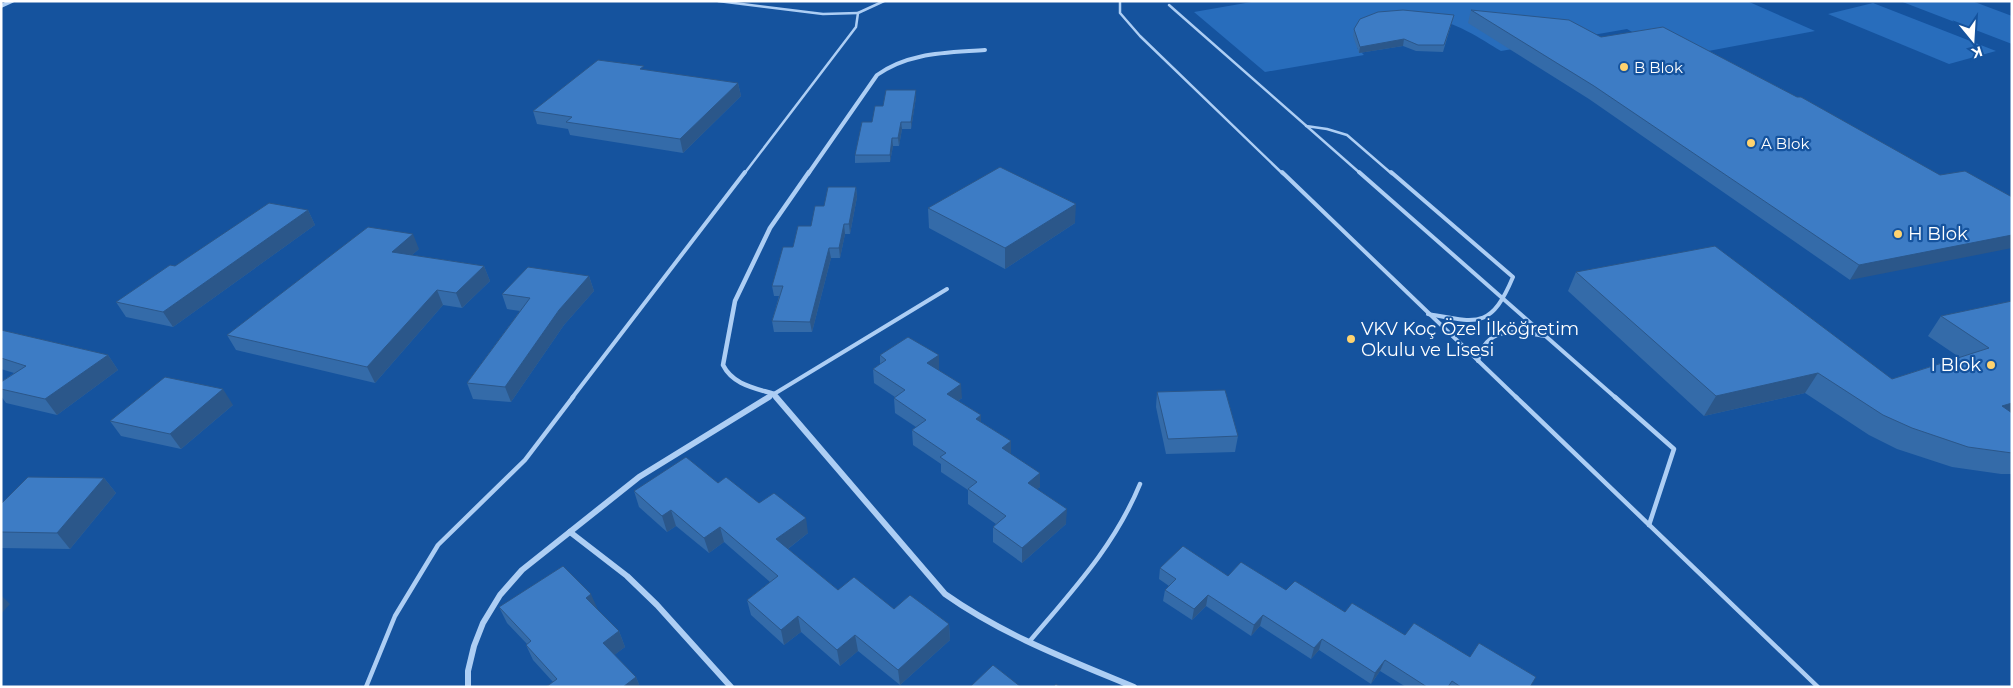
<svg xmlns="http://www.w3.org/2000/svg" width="2013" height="688" font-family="Montserrat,sans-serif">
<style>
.green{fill:#286dbc}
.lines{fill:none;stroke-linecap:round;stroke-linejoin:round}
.lane-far2{stroke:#adcef4;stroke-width:2.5}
.lane-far1{stroke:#adcef4;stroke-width:4}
.lane{stroke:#adcef4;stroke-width:4.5}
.street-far2{stroke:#adcef4;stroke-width:4}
.street-far1{stroke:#adcef4;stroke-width:4.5}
.street{stroke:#adcef4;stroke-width:6}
.wall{fill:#346ba9}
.shaded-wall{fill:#2b578a}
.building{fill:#3d7cc5;stroke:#2b578a}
.poi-dot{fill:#ffd36f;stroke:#15539e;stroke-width:2}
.labels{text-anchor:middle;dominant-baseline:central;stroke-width:4.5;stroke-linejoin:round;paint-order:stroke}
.far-poi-label{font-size:15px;fill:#fff;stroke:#15539e;text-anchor:start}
.poi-label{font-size:18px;fill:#fff;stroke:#15539e;text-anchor:start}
</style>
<rect width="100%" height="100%" fill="#15539e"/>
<!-- green -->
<g class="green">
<path d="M 1257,1 L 1747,1 L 1815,31 L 1703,52 L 1646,40 L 1627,29 L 1501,51 C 1481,39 1453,20 1430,19 C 1421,19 1369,43 1357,48 L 1364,55 L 1265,72 L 1194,12 Z"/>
<path d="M 1900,1 L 1972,1 L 2012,16 L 2012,44 Z"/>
<path d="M 1873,3 L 1996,51 L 1949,64 L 1828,14 Z"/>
</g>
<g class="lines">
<!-- lane-far2 -->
<g class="lane-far2">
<path d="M 718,1 L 823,14 L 858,13"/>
<path d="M 1120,1 L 1120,13 L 1140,36 L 1283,174"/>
<path d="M 1169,5 L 1361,174"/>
<path d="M 1306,126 L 1327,129 L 1347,135 L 1392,174"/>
<path d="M 744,174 L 856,27 L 858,13 L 884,1"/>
</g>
<!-- lane-far1 -->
<g class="lane-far1">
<path d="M 1282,172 L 1517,398"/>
<path d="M 1359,172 L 1616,398"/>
<path d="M 1391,172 L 1513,277 C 1491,329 1478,323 1428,314"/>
<path d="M 1478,361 C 1486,325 1516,331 1545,336"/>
<path d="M 774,394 L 947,289"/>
<path d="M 572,398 L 745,172"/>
</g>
<!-- lane -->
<g class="lane">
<path d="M 1516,397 L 1818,687"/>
<path d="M 1615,397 L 1674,449 L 1649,525"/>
<path d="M 1029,642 C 1072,591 1114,547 1140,484"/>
<path d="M 366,687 L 395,616 L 438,545 L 525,460 L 573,397"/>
</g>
<!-- street-far2 -->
<g class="street-far2">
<path d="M 1,6 L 12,1"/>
<path d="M 808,174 L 877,75 C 909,52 947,53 985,50"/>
</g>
<!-- street-far1 -->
<g class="street-far1">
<path d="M 767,398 L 774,394"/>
<path d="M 777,398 L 774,394 C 755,388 733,385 723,365 L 735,301 L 770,228 L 809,172"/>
</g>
<!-- street -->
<g class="street">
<path d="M 776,397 L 945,594 C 1003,635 1069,660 1134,687"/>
<path d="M 570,532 L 627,576 L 657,605 L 731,687"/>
<path d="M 468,687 L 468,671 L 474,646 L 483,623 L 500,595 L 522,570 L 639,477 L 769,397"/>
</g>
</g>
<!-- wall -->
<g class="wall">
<path d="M 1471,10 L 1601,37 L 1940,175 L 1850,280 L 1589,99 L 1468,23 Z"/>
<path d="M 1454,15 L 1443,52 L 1416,51 L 1403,46 L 1359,53 L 1353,36 L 1354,29 Z"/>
<path d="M 645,70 L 738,83 L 741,96 L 683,153 L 570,135 L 568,129 L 537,124 L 533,111 Z"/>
<path d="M 916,97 L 911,129 L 902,129 L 899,146 L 893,146 L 890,162 L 855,163 L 855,155 L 872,122 L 883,106 Z"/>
<path d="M 856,187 L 857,197 L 850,234 L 845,234 L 840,258 L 831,258 L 812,332 L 774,332 L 772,321 L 779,296 L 774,296 L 772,286 L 793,247 L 811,226 L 824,206 Z"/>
<path d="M 928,208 L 1075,223 L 1005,269 L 929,228 Z"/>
<path d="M 308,210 L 315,225 L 173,327 L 126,317 L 116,302 Z"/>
<path d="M 419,249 L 412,255 L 484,266 L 490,281 L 462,308 L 443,305 L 375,383 L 236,350 L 227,335 Z"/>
<path d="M 1576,272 L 1892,379 L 1959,357 L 1928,336 L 1941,316 L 2012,301 L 2012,474 L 2001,474 L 1952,467 L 1897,449 L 1869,435 L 1805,393 L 1704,416 L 1568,291 Z"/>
<path d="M 589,276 L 594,291 L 564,325 L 511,402 L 473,399 L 467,383 L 520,311 L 507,309 L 502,294 Z"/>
<path d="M 1,330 L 108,355 L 118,370 L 57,415 L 6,403 L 1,396 L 1,382 L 14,373 L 1,369 Z"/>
<path d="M 880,355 L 939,370 L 962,398 L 958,401 L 981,415 L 981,422 L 1011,441 L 1011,454 L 1040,487 L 1037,489 L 1066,524 L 1022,563 L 993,542 L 993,527 L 996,524 L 968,504 L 968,490 L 941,472 L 941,464 L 913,445 L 912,430 L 916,427 L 895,413 L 894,398 L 895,397 L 874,383 L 873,369 L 880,364 Z"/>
<path d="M 1157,392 L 1238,436 L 1235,452 L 1166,454 L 1156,407 Z"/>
<path d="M 233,405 L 181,449 L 121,436 L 110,421 Z"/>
<path d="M 104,478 L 116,493 L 70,549 L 1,548 L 1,532 Z"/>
<path d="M 718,483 L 759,503 L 808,533 L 788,549 L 838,590 L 894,609 L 949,624 L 950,640 L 900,685 L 858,651 L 840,666 L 801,632 L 784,645 L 751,615 L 747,600 L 770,582 L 724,542 L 709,553 L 676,526 L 667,532 L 639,507 L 634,491 Z"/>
<path d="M 1160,568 L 1228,576 L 1286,590 L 1345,612 L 1405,635 L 1470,657 L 1531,687 L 1406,687 L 1380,671 L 1371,684 L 1319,650 L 1311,659 L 1260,626 L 1251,636 L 1206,606 L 1192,620 L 1163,601 L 1165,590 L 1169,586 L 1159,579 Z"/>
<path d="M 499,607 L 597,609 L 619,631 L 625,647 L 614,655 L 636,677 L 640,687 L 546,687 L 553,682 L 533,660 L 526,645 L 527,644 L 507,623 Z"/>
</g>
<!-- shaded-wall -->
<g class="shaded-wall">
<path d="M 1404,39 L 1403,46 L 1359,53 L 1360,47 Z"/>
<path d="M 738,83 L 741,96 L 683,153 L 680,139 Z"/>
<path d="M 916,90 L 916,97 L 911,129 L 911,122 Z"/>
<path d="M 901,122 L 902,129 L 899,146 L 898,138 Z"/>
<path d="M 892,138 L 893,146 L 890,162 L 890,155 Z"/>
<path d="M 856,187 L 857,197 L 850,234 L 849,224 Z"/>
<path d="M 1076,204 L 1075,223 L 1005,269 L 1005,248 Z"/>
<path d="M 308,210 L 315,225 L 173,327 L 163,312 Z"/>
<path d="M 844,224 L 845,234 L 840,258 L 839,248 Z"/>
<path d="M 413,234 L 419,249 L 398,267 L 392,252 Z"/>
<path d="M 2012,235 L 2012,248 L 1850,280 L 1859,265 Z"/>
<path d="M 829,248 L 831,258 L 812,332 L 810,322 Z"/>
<path d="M 484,266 L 490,281 L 462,308 L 456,293 Z"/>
<path d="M 589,276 L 594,291 L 564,325 L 511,402 L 505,387 L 559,310 Z"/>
<path d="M 437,290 L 443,305 L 375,383 L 367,367 Z"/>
<path d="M 108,355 L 118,370 L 57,415 L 45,399 Z"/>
<path d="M 939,355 L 939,370 L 928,377 L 927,363 Z"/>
<path d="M 1818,373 L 1805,393 L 1704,416 L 1716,396 Z"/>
<path d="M 961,384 L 962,398 L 948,408 L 947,394 Z"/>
<path d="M 223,389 L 233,405 L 181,449 L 170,434 Z"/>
<path d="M 2012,403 L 2012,420 L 2002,406 Z"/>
<path d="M 981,415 L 981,430 L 976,419 Z"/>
<path d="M 1011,441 L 1011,456 L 1002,448 Z"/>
<path d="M 1040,473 L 1040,487 L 1027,497 L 1028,483 Z"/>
<path d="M 104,478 L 116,493 L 70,549 L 57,533 Z"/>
<path d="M 1067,509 L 1066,524 L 1022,563 L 1022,548 Z"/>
<path d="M 671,510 L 676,526 L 667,532 L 662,516 Z"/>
<path d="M 806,518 L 808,533 L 780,555 L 776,539 Z"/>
<path d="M 720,527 L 724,542 L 709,553 L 704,538 Z"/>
<path d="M 591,594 L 598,610 L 586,598 Z"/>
<path d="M 1,595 L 10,604 L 1,614 Z"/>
<path d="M 1208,595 L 1206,606 L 1192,620 L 1194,609 Z"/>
<path d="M 1263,615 L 1260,626 L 1251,636 L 1254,625 Z"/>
<path d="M 798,616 L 801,632 L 784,645 L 781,630 Z"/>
<path d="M 949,624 L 950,640 L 900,685 L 898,670 Z"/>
<path d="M 619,631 L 625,647 L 609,659 L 603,643 Z"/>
<path d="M 855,635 L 858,651 L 840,666 L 837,650 Z"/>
<path d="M 1322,639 L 1319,650 L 1311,659 L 1314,648 Z"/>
<path d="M 1385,660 L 1380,671 L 1371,684 L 1375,673 Z"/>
<path d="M 636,677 L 640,687 L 623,687 Z"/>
</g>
<!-- building -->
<g class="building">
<path d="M 1403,10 L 1454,15 L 1444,45 L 1418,45 L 1404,39 L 1360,47 L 1354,29 L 1360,19 L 1378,12 Z"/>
<path d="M 1471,10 L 1569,20 L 1601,37 L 1663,27 L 1797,97 L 1801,97 L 1940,175 L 1965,171 L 2012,197 L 2012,235 L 1859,265 L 1594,86 Z"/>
<path d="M 598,60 L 644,66 L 640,69 L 738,83 L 680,139 L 566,122 L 572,117 L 533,111 Z"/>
<path d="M 886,90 L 916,90 L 911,122 L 901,122 L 898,138 L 892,138 L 890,155 L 855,155 L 862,122 L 872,122 L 875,106 L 883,106 Z"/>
<path d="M 1000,167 L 1076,204 L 1005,248 L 928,208 Z"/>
<path d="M 828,187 L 856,187 L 849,224 L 844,224 L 839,248 L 829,248 L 810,322 L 772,321 L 783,286 L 772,286 L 783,247 L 793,247 L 798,226 L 811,226 L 815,206 L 824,206 Z"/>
<path d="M 269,203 L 308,210 L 163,312 L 116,302 L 170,265 L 175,266 Z"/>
<path d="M 368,227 L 413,234 L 392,252 L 484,266 L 456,293 L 437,290 L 367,367 L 227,335 Z"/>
<path d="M 1715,246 L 1892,379 L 1989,348 L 1941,316 L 2012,301 L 2012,403 L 2002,406 L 2012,413 L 2012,453 L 1968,447 L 1912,428 L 1883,415 L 1818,373 L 1716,396 L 1576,272 Z"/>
<path d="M 528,267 L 589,276 L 559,310 L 505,387 L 467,383 L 530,298 L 502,294 Z"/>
<path d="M 1,330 L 108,355 L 45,399 L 1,389 L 1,382 L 26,366 L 1,358 Z"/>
<path d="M 908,337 L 939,355 L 927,363 L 961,384 L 947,394 L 981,415 L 976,419 L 1011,441 L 1002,448 L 1040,473 L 1028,483 L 1067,509 L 1022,548 L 993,527 L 1006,516 L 968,489 L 977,482 L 940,457 L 946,453 L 912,430 L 926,420 L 894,398 L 905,390 L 873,369 L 886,360 L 880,355 Z"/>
<path d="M 165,377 L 223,389 L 170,434 L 110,421 Z"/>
<path d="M 1225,390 L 1238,436 L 1168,439 L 1157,392 Z"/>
<path d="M 686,457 L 718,483 L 726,477 L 759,503 L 774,493 L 806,518 L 776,539 L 838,590 L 854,577 L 894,609 L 910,595 L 949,624 L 898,670 L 855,635 L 837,650 L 798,616 L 781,630 L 747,600 L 778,576 L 720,527 L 704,538 L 671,510 L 662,516 L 634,491 Z"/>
<path d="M 28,477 L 104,478 L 57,533 L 1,532 L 1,504 Z"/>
<path d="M 1183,546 L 1228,576 L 1241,562 L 1286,590 L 1295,581 L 1345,612 L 1352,603 L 1405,635 L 1414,623 L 1470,657 L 1479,643 L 1536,677 L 1530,687 L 1461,687 L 1452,681 L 1448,687 L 1427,687 L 1385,660 L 1375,673 L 1322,639 L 1314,648 L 1263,615 L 1254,625 L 1208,595 L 1194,609 L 1165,590 L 1176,579 L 1160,568 Z"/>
<path d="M 563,566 L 591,594 L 586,598 L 619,631 L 603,643 L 636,677 L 623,687 L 546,687 L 557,679 L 526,645 L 531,641 L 499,607 Z"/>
<path d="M 993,665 L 1021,687 L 970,687 Z"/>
<path d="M 1056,684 L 1060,687 L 1053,687 Z"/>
</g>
<!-- markers -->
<g class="poi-dot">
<circle cx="1624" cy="67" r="5"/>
<circle cx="1751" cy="143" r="5"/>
<circle cx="1898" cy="234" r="5"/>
<circle cx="1351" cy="339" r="5"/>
<circle cx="1991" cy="365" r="5"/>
</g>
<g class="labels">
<!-- far-poi labels -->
<g class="far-poi-label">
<text x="1634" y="67">B Blok</text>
<text x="1761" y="143">A Blok</text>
</g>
<!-- poi labels -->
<g class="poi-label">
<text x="1908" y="234">H Blok</text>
<text x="1361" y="329">VKV Koç Özel İlköğretim<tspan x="1361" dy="21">Okulu ve Lisesi</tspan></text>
<text x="1981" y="365" text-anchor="end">I Blok</text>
</g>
</g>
<!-- border -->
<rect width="2013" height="688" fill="none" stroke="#ffffff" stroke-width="5"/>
<!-- north arrow -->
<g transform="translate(1973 40) rotate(162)" stroke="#15539e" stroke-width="4" paint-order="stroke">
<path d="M0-4L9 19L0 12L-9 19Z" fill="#ffffff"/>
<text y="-8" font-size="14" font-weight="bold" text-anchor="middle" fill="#ffffff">K</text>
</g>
</svg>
